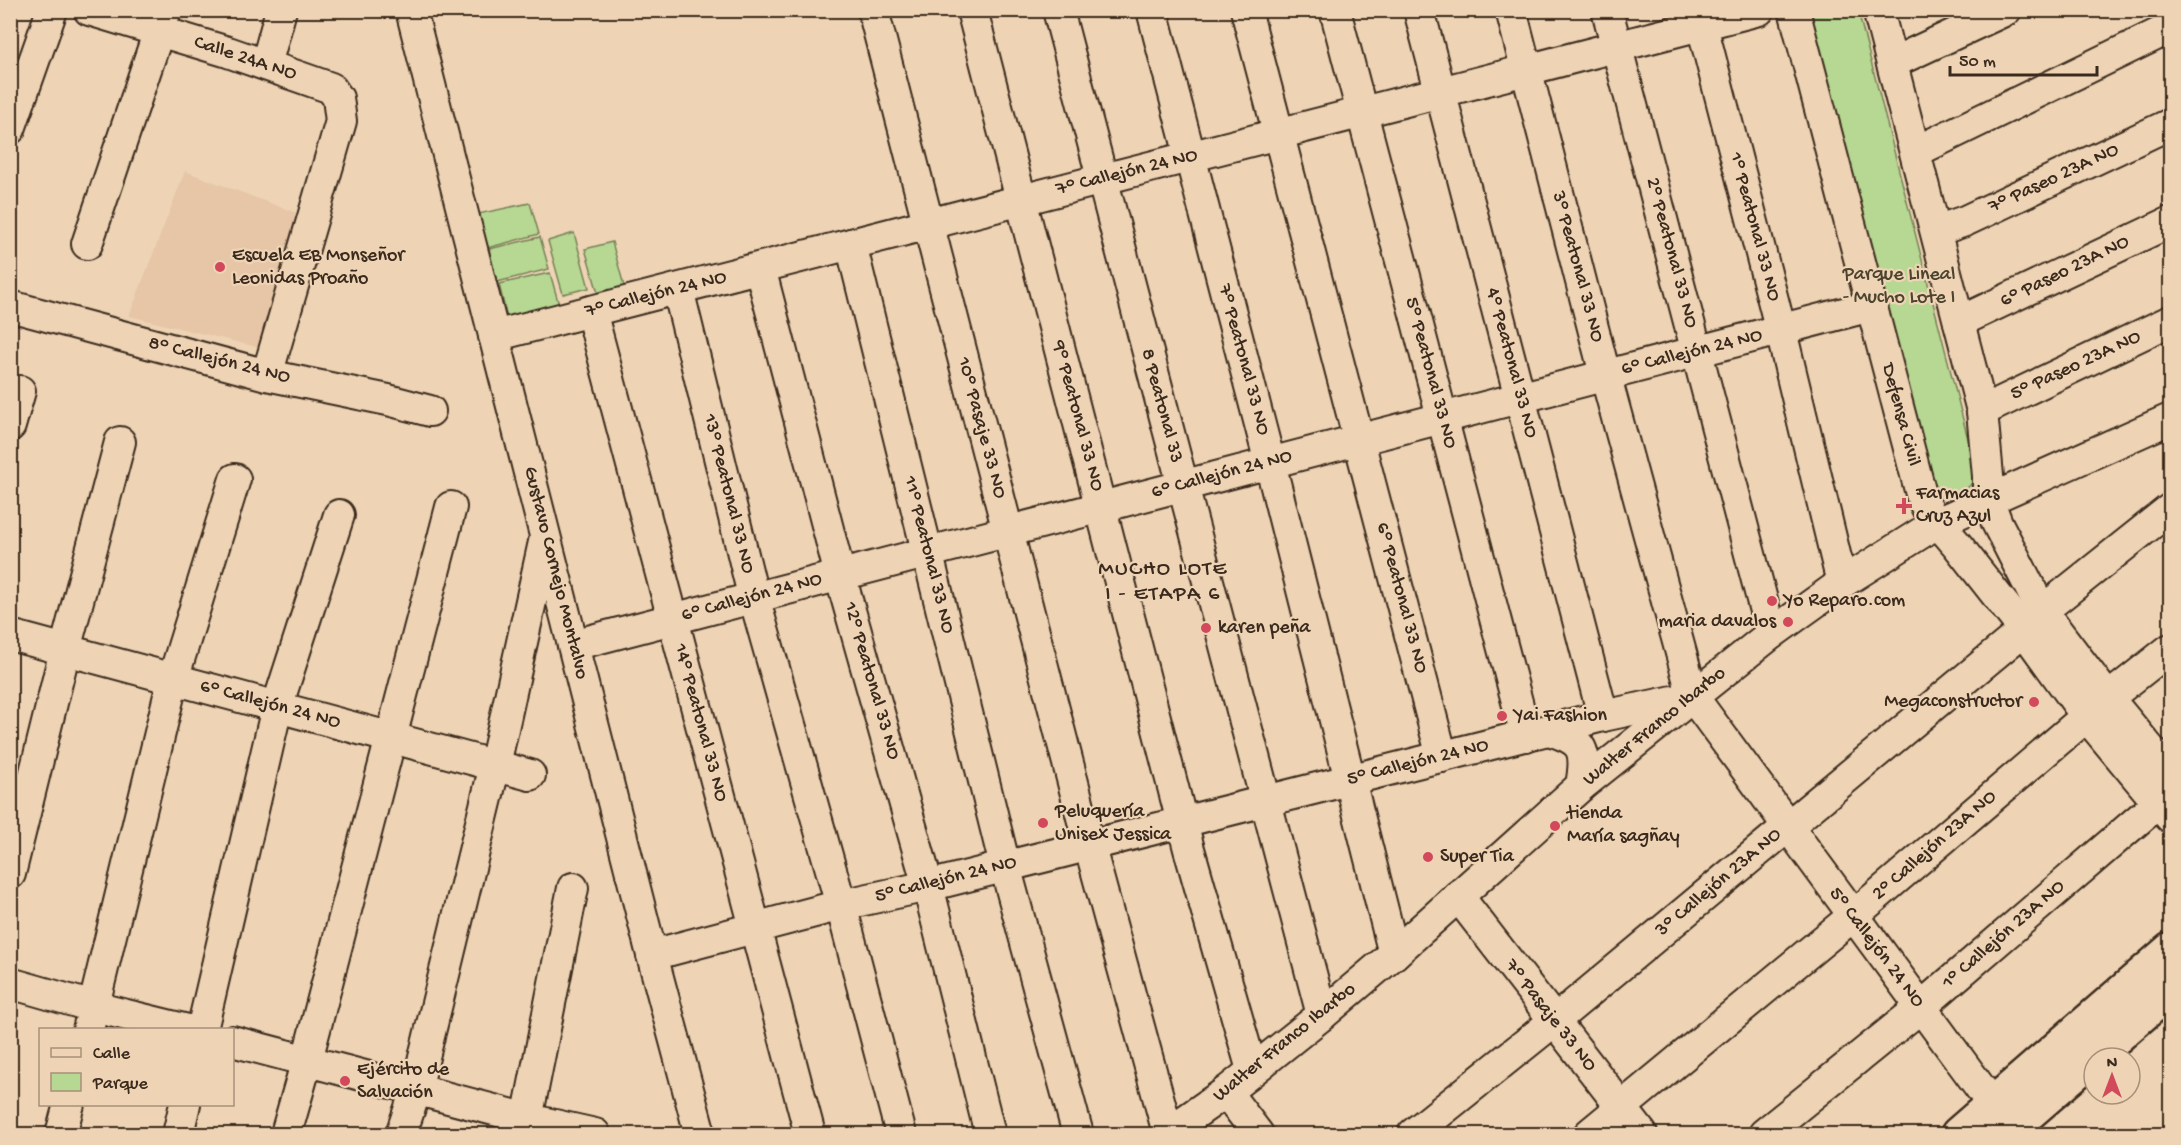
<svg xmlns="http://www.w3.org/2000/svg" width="2181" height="1145" font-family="'Gochi Hand',sans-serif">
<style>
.built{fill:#e6c6a6}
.green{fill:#b6d892;stroke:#788158;stroke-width:1.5}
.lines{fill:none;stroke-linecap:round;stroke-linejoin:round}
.minor-casing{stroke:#3b2a1e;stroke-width:34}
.major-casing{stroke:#3b2a1e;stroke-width:38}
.minor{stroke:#eed4b5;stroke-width:30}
.major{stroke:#eed4b5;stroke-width:33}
.poi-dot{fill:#d1495b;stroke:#eed4b5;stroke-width:2}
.labels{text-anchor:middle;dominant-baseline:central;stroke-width:4.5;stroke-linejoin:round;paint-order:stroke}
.street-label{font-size:20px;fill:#3b2a1e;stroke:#eed4b5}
.poi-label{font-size:20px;fill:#3b2a1e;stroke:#eed4b5;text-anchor:start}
.park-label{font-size:20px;fill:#4d442f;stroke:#eed4b5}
.quarter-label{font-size:22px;letter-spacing:1.5px;fill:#3b2a1e;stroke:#eed4b5}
</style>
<rect width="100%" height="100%" fill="#eed4b5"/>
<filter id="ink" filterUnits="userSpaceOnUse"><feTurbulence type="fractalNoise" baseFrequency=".0167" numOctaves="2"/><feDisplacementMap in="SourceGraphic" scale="12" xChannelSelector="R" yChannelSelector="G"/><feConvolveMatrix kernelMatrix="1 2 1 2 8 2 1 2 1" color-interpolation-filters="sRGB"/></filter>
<g filter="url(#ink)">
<!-- built -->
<path class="built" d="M 185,171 L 307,217 L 265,349 L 129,316 Z"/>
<!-- green -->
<g class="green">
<path d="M 1800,11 L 1858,11 L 1977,474 C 1970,491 1950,504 1933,492 Z"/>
<path d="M 530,203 L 539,234 L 487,248 L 478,214 Z"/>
<path d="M 574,233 L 589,288 L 563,294 L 548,241 Z"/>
<path d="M 540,237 L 549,269 L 497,282 L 489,249 Z"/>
<path d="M 612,242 L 627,297 L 601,303 L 585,249 Z"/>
<path d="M 550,273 L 559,305 L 507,318 L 499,284 Z"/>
</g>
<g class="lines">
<defs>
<g id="minor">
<path d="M 89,10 L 228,52 L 331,88 L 338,98 L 341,121 L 267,375"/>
<path d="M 411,10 L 652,955 L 700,1134"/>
<path d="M 873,10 L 1085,829 L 1168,1133"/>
<path d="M 972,10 L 1189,849 L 1252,1070"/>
<path d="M 1058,10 L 1322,1015"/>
<path d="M 1152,10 L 1270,463 L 1394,954"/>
<path d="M 1246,10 L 1442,757"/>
<path d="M 1335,10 L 1526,736"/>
<path d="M 1419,10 L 1603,716"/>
<path d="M 1511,10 L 1601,359 L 1693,697 L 1993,1105"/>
<path d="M 1607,10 L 1771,634"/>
<path d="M 1698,10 L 1781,331 L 1842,583"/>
<path d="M 1794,10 L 1922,498 L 1929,512 L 1958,546 L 2024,630 L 2087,717 L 2170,817"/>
<path d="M 1878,10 L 1982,411 L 1988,476 L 1988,499 L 1997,523 L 2042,611 L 2108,698 L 2170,773"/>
<path d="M 1892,63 L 2006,10"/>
<path d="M 266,65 L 281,10"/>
<path d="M 10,129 L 52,10"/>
<path d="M 1915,152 L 2170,28"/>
<path d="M 1936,231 L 1965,221 L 2170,124"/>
<path d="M 87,244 L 166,10"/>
<path d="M 851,244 L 1005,866 L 1078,1134"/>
<path d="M 760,268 L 840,575 L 928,886 L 990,1134"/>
<path d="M 678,289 L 750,583 L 841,905 L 901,1134"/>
<path d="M 10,306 L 267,375 L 388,400 L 430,411"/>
<path d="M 591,311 L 810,1134"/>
<path d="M 1959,322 L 2170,222"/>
<path d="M 494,336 L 1759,10"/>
<path d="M 1982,411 L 2170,321"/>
<path d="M 10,426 L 20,391"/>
<path d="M 2042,611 L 2170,509"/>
<path d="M 10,635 L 530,775"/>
<path d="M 573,645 L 1871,306"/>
<path d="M 1548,730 C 1585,740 1587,751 1581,786"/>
<path d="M 10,874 L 65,650 L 120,442"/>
<path d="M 1458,896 L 1642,1134"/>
<path d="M 652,955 L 841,905 L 928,886 L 1603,716 L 1687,698"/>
<path d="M 10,983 L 94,1007 L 188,1030"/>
<path d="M 88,1030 L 173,679 L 235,479"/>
<path d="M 202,1030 L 277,707 L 339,515"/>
<path d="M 232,1041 L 528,1119 L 595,1134"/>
<path d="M 1226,1092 L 1258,1134"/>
<path d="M 61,1134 L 69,1104"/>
<path d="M 178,1134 L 185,1104"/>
<path d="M 286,1134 L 307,1060 L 451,507"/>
<path d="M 401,1134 L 416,1090 L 495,765 L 544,542"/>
<path d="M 524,1134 L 573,888"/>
<path d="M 1166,1134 L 1226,1092 L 1322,1015 L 1394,954 L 1581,786 L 1771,634 L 1842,583 L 1937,523 L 2170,419"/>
<path d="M 1413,1134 L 1554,1021 L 2024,630"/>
<path d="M 1589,1134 L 1853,916 L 2108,698 L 2170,649"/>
<path d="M 1764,1134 L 1921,1007 L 2159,802"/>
</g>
<g id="major">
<path d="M 1958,1134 L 2170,950"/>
<path d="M 2005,1134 L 2170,991"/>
</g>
</defs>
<!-- minor casing -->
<use href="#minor" class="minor-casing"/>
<!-- major casing -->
<use href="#major" class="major-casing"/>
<!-- minor -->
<use href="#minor" class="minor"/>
<!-- major -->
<use href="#major" class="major"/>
</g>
</g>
<!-- markers -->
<g class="poi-dot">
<circle cx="220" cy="267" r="6"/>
<path d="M1901 497h6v6h6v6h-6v6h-6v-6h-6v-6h6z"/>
<circle cx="1772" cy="601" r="6"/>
<circle cx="1788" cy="622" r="6"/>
<circle cx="1206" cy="628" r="6"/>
<circle cx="2034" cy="702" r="6"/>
<circle cx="1502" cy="716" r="6"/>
<circle cx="1043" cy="823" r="6"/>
<circle cx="1555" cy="826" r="6"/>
<circle cx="1428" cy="857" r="6"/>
<circle cx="345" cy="1081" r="6"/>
</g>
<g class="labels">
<!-- street labels -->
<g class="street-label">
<text transform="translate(245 59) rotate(18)">Calle 24A NO</text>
<text transform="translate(1127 173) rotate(-14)">7° Callejón 24 NO</text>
<text transform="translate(2054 179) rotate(-25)">7° Paseo 23A NO</text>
<text transform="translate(1754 227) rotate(75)">1° Peatonal 33 NO</text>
<text transform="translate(1671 253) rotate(75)">2° Peatonal 33 NO</text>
<text transform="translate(1577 267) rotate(75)">3° Peatonal 33 NO</text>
<text transform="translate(2065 272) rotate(-26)">6° Paseo 23A NO</text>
<text transform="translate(656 295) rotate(-14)">7° Callejón 24 NO</text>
<text transform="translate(1692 353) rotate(-14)">6° Callejón 24 NO</text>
<text transform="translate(1243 360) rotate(75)">7° Peatonal 33 NO</text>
<text transform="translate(219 361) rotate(14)">8° Callejón 24 NO</text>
<text transform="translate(1511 363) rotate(75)">4° Peatonal 33 NO</text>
<text transform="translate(2076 366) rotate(-25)">5° Paseo 23A NO</text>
<text transform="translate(1430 373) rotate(75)">5° Peatonal 33 NO</text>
<text transform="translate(1161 406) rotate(75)">8 Peatonal 33</text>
<text transform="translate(1900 415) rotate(75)">Defensa Civil</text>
<text transform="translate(1077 416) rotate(75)">9° Peatonal 33 NO</text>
<text transform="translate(981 428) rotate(75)">10° Pasaje 33 NO</text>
<text transform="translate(1222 475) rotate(-15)">6° Callejón 24 NO</text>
<text transform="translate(728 494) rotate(76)">13° Peatonal 33 NO</text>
<text transform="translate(928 555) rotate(76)">11° Peatonal 33 NO</text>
<text transform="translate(555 573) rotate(76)">Gustavo Cornejo Montalvo</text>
<text transform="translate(752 598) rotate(-15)">6° Callejón 24 NO</text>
<text transform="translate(1401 598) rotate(75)">6° Peatonal 33 NO</text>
<text transform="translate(871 681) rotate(74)">12° Peatonal 33 NO</text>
<text transform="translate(270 705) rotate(15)">6° Callejón 24 NO</text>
<text transform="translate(700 723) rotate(75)">14° Peatonal 33 NO</text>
<text transform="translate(1655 727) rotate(-39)">Walter Franco Ibarbo</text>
<text transform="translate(1418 763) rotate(-14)">5° Callejón 24 NO</text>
<text transform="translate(1935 846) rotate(-41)">2° Callejón 23A NO</text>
<text transform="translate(946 880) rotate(-14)">5° Callejón 24 NO</text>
<text transform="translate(1719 883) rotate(-40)">3° Callejón 23A NO</text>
<text transform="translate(2004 935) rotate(-41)">1° Callejón 23A NO</text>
<text transform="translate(1876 948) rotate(53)">5° Callejón 24 NO</text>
<text transform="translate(1550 1016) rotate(52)">7° Pasaje 33 NO</text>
<text transform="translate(1285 1043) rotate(-39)">Walter Franco Ibarbo</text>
</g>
<!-- poi labels -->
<g class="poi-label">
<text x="232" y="256">Escuela EB Monseñor<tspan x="232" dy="23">Leonidas Proaño</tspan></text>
<text x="1916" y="494">Farmacias<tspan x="1916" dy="23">Cruz Azul</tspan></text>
<text x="1784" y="601">Yo Reparo.com</text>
<text x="1776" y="622" text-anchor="end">maria davalos</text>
<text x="1218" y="628">karen peña</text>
<text x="2022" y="702" text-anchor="end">Megaconstructor</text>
<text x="1514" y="716">Yai Fashion</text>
<text x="1055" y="812">Peluquería<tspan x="1055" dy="23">Unisex Jessica</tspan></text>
<text x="1567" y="814">tienda<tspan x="1567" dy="23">María sagñay</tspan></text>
<text x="1440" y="857">Super Tia</text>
<text x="357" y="1070">Ejército de<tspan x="357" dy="23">Salvación</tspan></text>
</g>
<!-- park labels -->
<g class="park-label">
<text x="1899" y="275">Parque Lineal<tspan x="1899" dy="23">- Mucho Lote I</tspan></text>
</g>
<!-- quarter labels -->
<g class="quarter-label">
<text x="1163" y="570">MUCHO LOTE<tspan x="1163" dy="25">I - ETAPA 6</tspan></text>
</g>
</g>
<!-- margin -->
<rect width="2181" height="1145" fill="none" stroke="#eed4b5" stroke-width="36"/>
<rect x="18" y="18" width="2145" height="1109" fill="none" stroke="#3b2a1e" stroke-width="2" filter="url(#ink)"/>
<!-- legend -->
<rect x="39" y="1028" width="195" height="78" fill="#eed4b5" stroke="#a69079" stroke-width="1.5"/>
<rect x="51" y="1048" width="30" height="9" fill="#eed4b5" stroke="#a69079" stroke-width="1.5"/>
<text x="93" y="1058" font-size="18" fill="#3b2a1e">Calle</text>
<rect x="51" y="1073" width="30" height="18" fill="#b6d892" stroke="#a69079" stroke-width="1.5"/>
<text x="93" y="1088" font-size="18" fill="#3b2a1e">Parque</text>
<!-- north arrow -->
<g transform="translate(2112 1076)"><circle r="28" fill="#eed4b5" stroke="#a69079" stroke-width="1.5"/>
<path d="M0-4.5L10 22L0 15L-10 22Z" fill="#d1495b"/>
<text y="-9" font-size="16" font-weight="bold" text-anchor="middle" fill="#3b2a1e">N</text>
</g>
<!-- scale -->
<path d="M1950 66v9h147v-9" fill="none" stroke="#3b2a1e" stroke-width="3"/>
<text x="1959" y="66" font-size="18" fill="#3b2a1e" stroke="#eed4b5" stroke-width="4.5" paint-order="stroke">50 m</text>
</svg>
